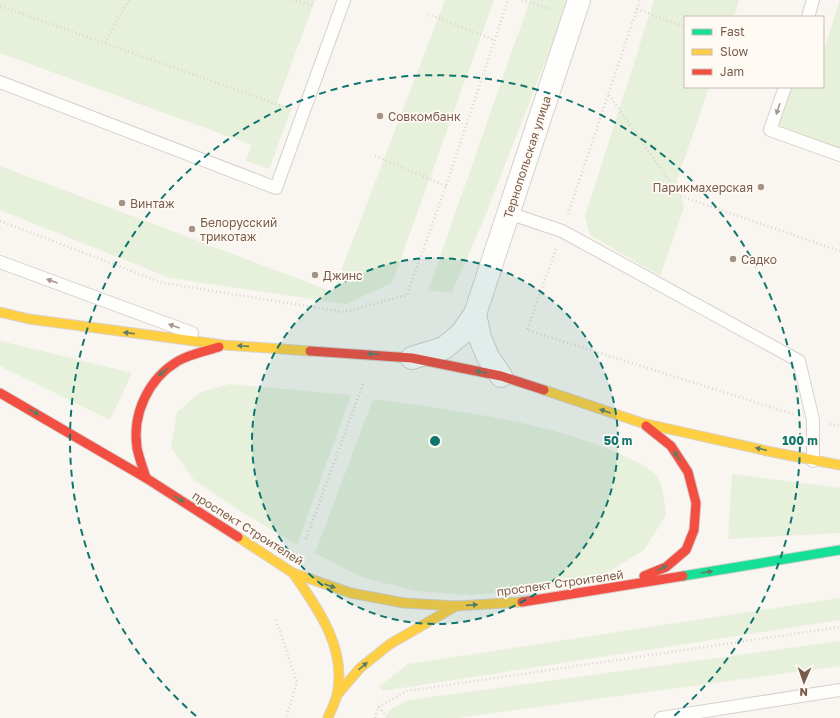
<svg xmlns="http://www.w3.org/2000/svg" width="840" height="718" font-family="'Golos Text',sans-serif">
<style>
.green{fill:#e7f0db}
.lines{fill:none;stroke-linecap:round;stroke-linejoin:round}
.lane-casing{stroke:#d7d1cb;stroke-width:14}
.street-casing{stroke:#d7d1cb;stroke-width:24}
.fast-casing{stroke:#dad1cc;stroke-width:11}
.slow-casing{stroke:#dad1cc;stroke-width:11}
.jam-casing{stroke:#dad1cc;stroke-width:11}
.path{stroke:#dcd5d0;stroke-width:2.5;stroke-dasharray:1 3;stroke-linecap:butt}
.lane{stroke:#fefefd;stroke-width:12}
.street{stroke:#fefefd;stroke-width:22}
.fast{stroke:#16e098;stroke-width:9}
.slow{stroke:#ffcf43;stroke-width:9}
.jam{stroke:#f24e42;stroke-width:9}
.oneway{fill:#a8958b}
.oneway2{fill:#617d60}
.ring{fill:none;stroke:#0f766e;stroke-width:2;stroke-dasharray:7 5}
.poi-dot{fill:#a69286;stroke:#fffaf3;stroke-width:1.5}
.labels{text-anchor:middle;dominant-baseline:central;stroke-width:3.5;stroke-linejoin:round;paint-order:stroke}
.poi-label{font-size:12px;fill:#7a5c4d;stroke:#fffaf3;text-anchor:start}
.street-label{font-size:12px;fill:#7a5c4d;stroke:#fffaf3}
.centre{fill:#0f766e;stroke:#fffaf3;stroke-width:2}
.ring-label{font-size:12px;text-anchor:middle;font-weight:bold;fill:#0f766e;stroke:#fffaf3;stroke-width:3.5;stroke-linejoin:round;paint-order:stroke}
</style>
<rect width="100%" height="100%" fill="#f9f5f0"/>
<!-- green -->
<g class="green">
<path d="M 0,0 L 315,0 L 277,103 L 292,108 L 269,169 L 246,161 L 252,145 L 0,53 Z"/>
<path d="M 445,0 L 494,0 L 392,283 L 346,304 L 170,278 L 0,210 L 0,166 L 333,292 Z"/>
<path d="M 530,0 L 569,0 L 484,219 L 452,292 L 428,291 Z"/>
<path d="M 654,0 L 739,0 L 734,17 L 685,17 L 685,87 L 709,87 L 677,180 L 684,208 L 660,276 L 590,235 L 585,217 Z"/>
<path d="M 840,0 L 840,148 L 777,125 L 791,87 L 823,87 L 823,53 Z"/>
<path d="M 0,341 L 1,341 L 132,373 L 110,420 L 0,366 Z"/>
<path d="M 229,384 L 351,395 L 297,545 L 248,516 L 194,480 L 171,448 L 177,412 L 201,392 Z"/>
<path d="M 373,399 C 458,411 551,421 630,459 C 638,462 656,471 659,479 C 662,485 665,507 666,515 L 644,550 L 602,576 L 527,591 L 469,595 L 416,591 L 361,577 L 315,553 Z"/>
<path d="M 732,474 L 840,488 L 840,533 L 728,539 Z"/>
<path d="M 840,598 L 840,620 L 382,691 L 379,686 L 408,664 Z"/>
<path d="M 840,641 L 840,666 L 457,718 L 386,718 L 389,710 L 409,700 Z"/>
</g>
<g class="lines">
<defs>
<g id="lane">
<path d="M 808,17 L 813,0"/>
<path d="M 0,82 L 276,188 L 344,0"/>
<path d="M 785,87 L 770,130 L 840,155"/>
<path d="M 508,213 L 562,231 L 799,361 L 813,420 L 813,461"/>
<path d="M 0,262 L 192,333"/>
<path d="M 661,718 L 840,690"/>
</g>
<g id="street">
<path d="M 475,314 L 480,338 L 488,357 L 501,376"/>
<path d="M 412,358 L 444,348 L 461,334 L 475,314 L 579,0"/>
</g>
<path id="fast" d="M 683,576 L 840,550"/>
<g id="slow">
<path d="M 0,312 L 29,319 L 224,345 L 310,351"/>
<path d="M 544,390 L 642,423 L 772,452 L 840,465"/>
<path d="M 238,537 L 293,573 L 351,593 L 404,603 L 456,606 L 522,602"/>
<path d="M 293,573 C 318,609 347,648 337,695 C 335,703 331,710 328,718"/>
<path d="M 337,695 L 360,668 L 390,644 L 456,606"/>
</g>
<g id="jam">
<path d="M 310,351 L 412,358 L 501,376 L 544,390"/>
<path d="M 0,393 L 146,478 L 238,537"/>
<path d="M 146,478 C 143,468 139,458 137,448 C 132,414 148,379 178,361 C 190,354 206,351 219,347"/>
<path d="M 644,576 L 666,567 L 686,550 L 694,530 L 696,503 L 688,472 L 671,446 L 646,426"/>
<path d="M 522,602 L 683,576"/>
</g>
</defs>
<!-- lane casing -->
<use href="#lane" class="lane-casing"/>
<!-- street casing -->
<use href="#street" class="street-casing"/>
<!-- fast casing -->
<use href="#fast" class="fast-casing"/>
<!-- slow casing -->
<use href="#slow" class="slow-casing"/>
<!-- jam casing -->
<use href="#jam" class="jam-casing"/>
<!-- path -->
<g class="path">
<path d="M 292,0 L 313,5"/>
<path d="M 522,0 L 550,9"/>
<path d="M 0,6 L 285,107"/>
<path d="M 637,9 L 685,27"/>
<path d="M 428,14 L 494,40"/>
<path d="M 105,43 L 119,16 L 130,0"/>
<path d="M 609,95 L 680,196 L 840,251"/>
<path d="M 375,156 L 446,186"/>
<path d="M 568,214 L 640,0"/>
<path d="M 0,221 L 163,283 L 344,312 L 407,295 L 446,186 L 508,0"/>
<path d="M 556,249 L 527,330 L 793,414"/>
<path d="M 830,424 L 840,426"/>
<path d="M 306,539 L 363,384"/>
<path d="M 276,620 L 297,682 L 286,718"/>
<path d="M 379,707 L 388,718"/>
<path d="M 375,718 L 378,707 L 407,691 L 840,627"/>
</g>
<!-- lane -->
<use href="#lane" class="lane"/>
<!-- street -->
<use href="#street" class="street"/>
<!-- fast -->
<use href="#fast" class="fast"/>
<!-- slow -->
<use href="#slow" class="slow"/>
<!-- jam -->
<use href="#jam" class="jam"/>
</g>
<!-- one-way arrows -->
<defs><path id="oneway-solid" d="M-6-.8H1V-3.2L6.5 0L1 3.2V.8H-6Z"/></defs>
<g class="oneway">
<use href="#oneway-solid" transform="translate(778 109) rotate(108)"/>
<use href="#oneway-solid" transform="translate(52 281) rotate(-160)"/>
<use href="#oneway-solid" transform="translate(174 326) rotate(-160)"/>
</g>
<g class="oneway2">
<use href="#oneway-solid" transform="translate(129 333) rotate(-173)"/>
<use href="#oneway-solid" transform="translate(243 346) rotate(-176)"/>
<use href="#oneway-solid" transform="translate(373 354) rotate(-176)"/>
<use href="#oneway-solid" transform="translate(163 372) rotate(143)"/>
<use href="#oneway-solid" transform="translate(481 372) rotate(-169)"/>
<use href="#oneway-solid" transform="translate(605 411) rotate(-161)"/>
<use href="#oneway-solid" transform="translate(34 412) rotate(30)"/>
<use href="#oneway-solid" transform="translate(761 449) rotate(-167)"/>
<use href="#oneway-solid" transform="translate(677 456) rotate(-124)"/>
<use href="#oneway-solid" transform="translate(179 499) rotate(33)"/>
<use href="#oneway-solid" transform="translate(662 568) rotate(-26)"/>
<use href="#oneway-solid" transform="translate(707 572) rotate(-9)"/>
<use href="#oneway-solid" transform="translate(330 586) rotate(19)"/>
<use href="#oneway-solid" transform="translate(472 605) rotate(-4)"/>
<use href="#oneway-solid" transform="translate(363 666) rotate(-41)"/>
</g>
<!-- distance rings -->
<circle cx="435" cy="441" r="183" fill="#0f766e" fill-opacity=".12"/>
<g class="ring">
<circle cx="435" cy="441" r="183"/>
<path d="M196 716A365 365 0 1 1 674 716"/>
</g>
<!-- markers -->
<g class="poi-dot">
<circle cx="380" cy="116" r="4"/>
<circle cx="761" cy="187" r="4"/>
<circle cx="122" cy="203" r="4"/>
<circle cx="192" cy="229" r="4"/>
<circle cx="733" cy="259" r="4"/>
<circle cx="315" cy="275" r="4"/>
</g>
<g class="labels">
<!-- poi labels -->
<g class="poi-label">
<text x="388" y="116">Совкомбанк</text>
<text x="753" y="187" text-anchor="end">Парикмахерская</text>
<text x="130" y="203">Винтаж</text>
<text x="200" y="222">Белорусский<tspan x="200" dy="14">трикотаж</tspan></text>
<text x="741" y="259">Садко</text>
<text x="323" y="275">Джинс</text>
</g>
<!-- street labels -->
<g class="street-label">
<text transform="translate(527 157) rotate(-72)">Тернопольская улица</text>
<text transform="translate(248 528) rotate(32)">проспект Строителей</text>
<text transform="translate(560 583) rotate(-8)">проспект Строителей</text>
</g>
</g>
<circle cx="435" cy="441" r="6" class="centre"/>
<g class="ring-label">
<text x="618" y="445">50 m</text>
<text x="800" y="445">100 m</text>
</g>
<!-- legend -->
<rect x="684" y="16" width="140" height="72" fill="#fffaf3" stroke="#cabbb1"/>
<rect x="692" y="29" width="20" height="6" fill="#16e098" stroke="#cabbb1"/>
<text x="720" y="36" font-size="12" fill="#7a5c4d">Fast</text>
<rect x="692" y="49" width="20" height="6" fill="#ffcf43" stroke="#cabbb1"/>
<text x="720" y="56" font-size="12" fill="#7a5c4d">Slow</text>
<rect x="692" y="69" width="20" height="6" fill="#f24e42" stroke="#cabbb1"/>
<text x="720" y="76" font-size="12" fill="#7a5c4d">Jam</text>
<!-- north arrow -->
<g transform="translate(804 682) rotate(182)" stroke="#fffaf3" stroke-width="3" paint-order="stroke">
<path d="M0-3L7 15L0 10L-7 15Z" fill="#7a5c4d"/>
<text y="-6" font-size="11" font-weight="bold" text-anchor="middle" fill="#7a5c4d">N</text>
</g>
</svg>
